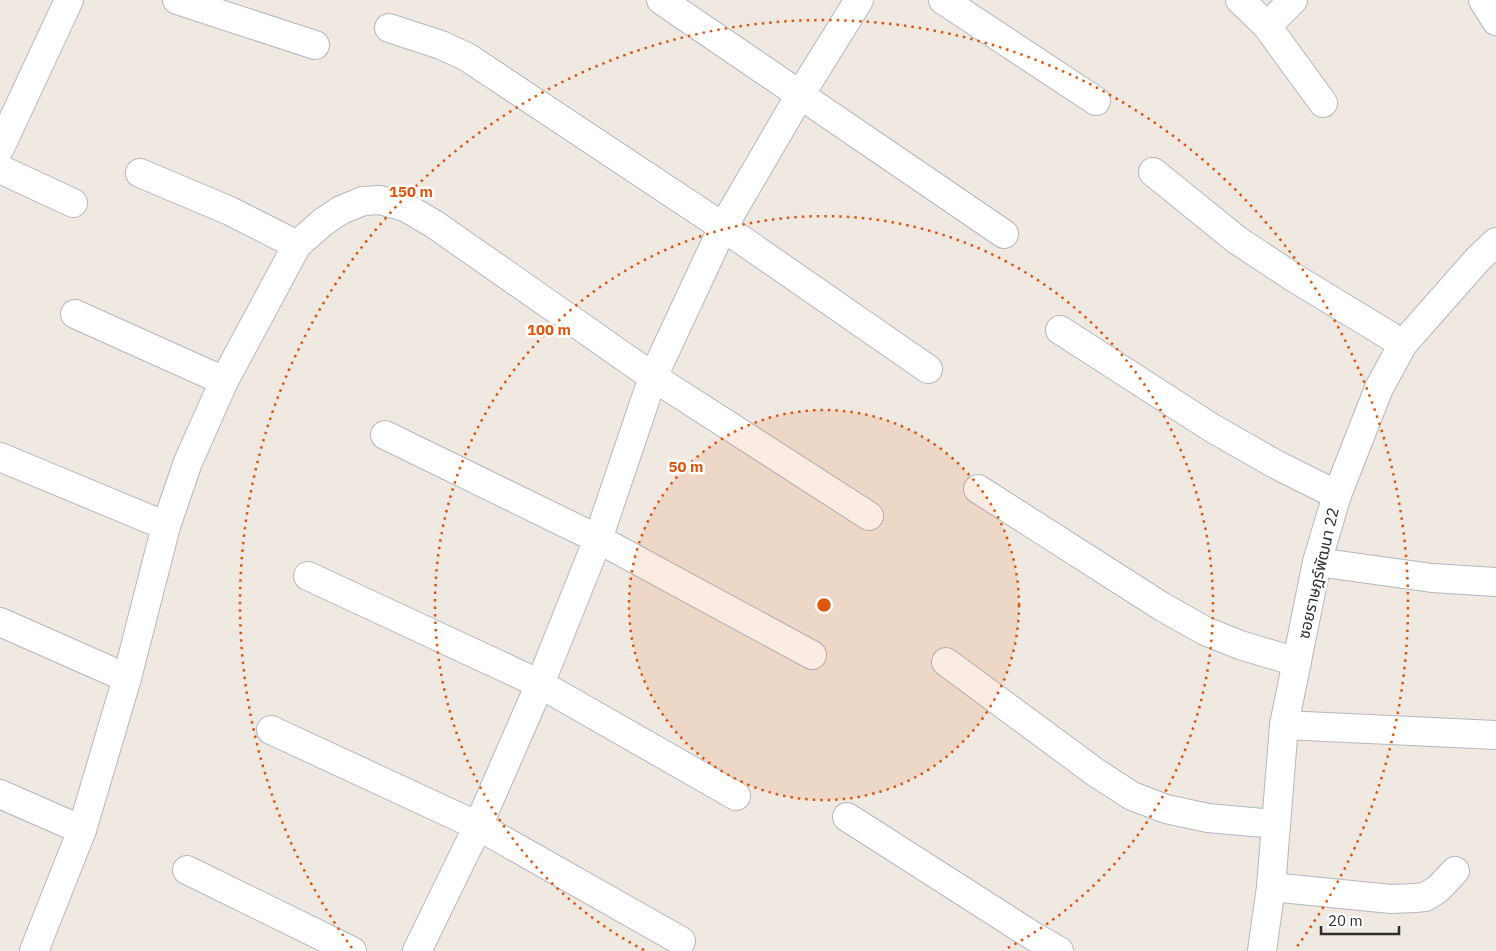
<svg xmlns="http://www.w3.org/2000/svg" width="1496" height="951" font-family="'IBM Plex Sans','Noto Sans Thai',sans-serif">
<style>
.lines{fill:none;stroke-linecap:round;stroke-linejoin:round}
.minor-casing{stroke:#b4b7c1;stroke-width:30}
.minor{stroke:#fff;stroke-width:28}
.ring{fill:none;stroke:#df570e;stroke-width:2.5;stroke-dasharray:2.5 5}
.labels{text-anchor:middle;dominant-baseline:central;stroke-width:5;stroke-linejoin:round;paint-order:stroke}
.street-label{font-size:16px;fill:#2e2e2e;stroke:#fff}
.centre{fill:#df570e;stroke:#fff;stroke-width:2.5}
.ring-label{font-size:15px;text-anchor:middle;font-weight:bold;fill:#df570e;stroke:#fff;stroke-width:5;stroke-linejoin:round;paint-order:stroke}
</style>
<rect width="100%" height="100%" fill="#efe9e1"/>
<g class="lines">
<defs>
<g id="minor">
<path d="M 177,0 L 315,45"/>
<path d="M 661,0 L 1004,234"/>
<path d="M 943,0 L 1096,101"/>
<path d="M 1240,0 L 1267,26 L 1323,103"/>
<path d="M 1483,0 L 1496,21"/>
<path d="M 1267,26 L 1293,0"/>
<path d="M 389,28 L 441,45 L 467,57 L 723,227 L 928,369"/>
<path d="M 0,148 L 69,0"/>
<path d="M 0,169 L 73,203"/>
<path d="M 1153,172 L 1237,240 L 1293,277 L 1403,344"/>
<path d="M 140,173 L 230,211 L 297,245"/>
<path d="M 75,314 L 224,381"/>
<path d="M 1060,330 L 1212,428 L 1277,465 L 1337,495"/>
<path d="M 385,435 L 598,539 L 812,655"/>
<path d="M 0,457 L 166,526"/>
<path d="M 978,489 L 1161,606 L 1205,631 L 1240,645 L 1297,662"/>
<path d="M 1317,562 L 1432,578 L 1496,582"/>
<path d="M 308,576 L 540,684 L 736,796"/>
<path d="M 0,622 L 127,678"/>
<path d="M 946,662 L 1095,772 L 1132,796 L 1166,809 L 1208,818 L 1275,824"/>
<path d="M 1284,725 L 1496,735"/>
<path d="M 271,730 L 478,826 L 681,941"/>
<path d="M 0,794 L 82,830"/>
<path d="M 847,817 L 1033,936 L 1059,951"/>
<path d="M 187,870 L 352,951"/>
<path d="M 1271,887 L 1391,899 L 1415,898 L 1425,897 L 1438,889 L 1455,871"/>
<path d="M 34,951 L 82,830 L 127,678 L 166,526 L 188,462 L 224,381 L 297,245 L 323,222 L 341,210 L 363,201 L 380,200 L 405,207 L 434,224 L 653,377 L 869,516"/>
<path d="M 417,951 L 478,826 L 540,684 L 598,539 L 653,377 L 723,227 L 800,95 L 859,0"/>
<path d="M 1262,951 L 1271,887 L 1284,725 L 1317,562 L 1337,495 L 1379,388 L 1403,344 L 1478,259 L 1496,242"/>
</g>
</defs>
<!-- minor casing -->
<use href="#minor" class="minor-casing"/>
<!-- minor -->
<use href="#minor" class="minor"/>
</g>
<!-- distance rings -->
<circle cx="824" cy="605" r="195" fill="#df570e" fill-opacity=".12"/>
<g class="ring">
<circle cx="824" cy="605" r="195"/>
<path d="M644 950A389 389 0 1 1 1004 950"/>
<path d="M352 948A584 584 0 1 1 1296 948"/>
</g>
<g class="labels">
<!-- street labels -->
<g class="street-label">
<text transform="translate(1318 573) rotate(-77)">ซอยราษฎร์พัฒนา 22</text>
</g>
</g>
<circle cx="824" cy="605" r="8" class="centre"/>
<g class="ring-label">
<text x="411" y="197">150 m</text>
<text x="549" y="335">100 m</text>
<text x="686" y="472">50 m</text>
</g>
<!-- scale -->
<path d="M1321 926v8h78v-8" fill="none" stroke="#2e2e2e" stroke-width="2.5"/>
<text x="1328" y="926" font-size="15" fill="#2e2e2e" stroke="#ffffff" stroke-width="4" paint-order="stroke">20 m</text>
</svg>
